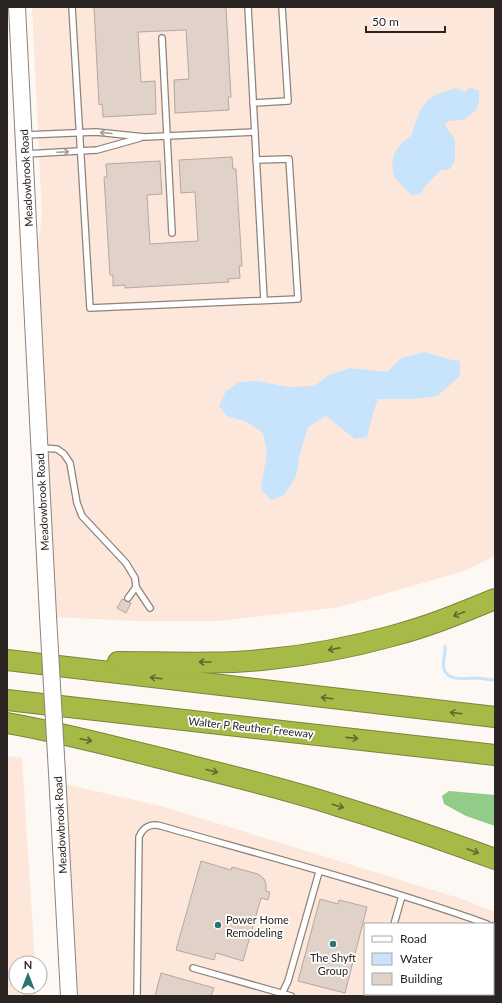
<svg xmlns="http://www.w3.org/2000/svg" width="502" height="1003" font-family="Lato,sans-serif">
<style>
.built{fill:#fde7da;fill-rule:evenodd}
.forest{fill:#91cc89}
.water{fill:#c8e4fc}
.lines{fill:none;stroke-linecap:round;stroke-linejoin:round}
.stream{stroke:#c8e4fc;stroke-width:3}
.building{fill:#e0d1c9;stroke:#b5a8a0}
.lane-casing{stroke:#8f827a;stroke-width:8}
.secondary-casing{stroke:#8f827a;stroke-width:18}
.highway-casing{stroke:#7b8539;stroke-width:22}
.lane{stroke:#fff;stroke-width:5.5}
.secondary{stroke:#fff;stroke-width:16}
.highway{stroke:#a7b946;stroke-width:20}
.secondary-bridge-casing{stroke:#8f827a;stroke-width:18;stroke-linecap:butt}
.secondary-bridge{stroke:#fff;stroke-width:16}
.oneway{stroke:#9f9d9c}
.oneway2{stroke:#626832}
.poi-dot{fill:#2b7470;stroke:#fff;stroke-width:1.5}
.labels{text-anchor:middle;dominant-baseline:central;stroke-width:3.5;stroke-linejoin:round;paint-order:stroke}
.street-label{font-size:11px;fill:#2a2522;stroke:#fff}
.poi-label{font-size:11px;fill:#2a2522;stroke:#fff;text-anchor:start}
</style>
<rect width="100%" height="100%" fill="#fef8f4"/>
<!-- built -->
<g class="built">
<path d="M 32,7 L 495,7 L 495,556 L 464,571 L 340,607 L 219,621 L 134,621 L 55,617 L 38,245 L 42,216 Z"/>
<path d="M 7,756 L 22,758 L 35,963 L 16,963 L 16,987 L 36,987 L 37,996 L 7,996 Z"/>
<path d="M 64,784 L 161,806 L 462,899 L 495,912 L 495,996 L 76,996 ZM 365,924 L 493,924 L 493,994 L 365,994 Z"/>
</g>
<!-- forest -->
<path class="forest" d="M 449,791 L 495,795 L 495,826 L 466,816 L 444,804 L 442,796 Z"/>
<!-- water -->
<g class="water">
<path d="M 470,87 L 479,91 L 479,103 L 476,110 L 464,120 L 449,121 L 445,125 L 455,140 L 455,161 L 450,169 L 441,170 L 425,186 L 421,194 L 411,195 L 394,177 L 392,164 L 395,152 L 403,142 L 411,136 L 418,115 L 427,100 L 440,93 L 456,88 L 465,92 Z"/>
<path d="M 425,352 L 448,359 L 460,361 L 460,376 L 437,396 L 415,399 L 378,399 L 374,410 L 367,437 L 355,439 L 326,416 L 308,427 L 300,453 L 296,477 L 283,496 L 271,500 L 261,489 L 267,452 L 263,433 L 247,422 L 227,416 L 219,406 L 226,391 L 239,382 L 256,381 L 289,387 L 314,386 L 329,375 L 350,368 L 387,372 L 401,358 Z"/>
</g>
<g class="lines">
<!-- stream -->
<path class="stream" d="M 445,646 C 446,654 442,661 444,669 C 448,682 466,678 476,678 C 482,678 488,680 495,680"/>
</g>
<!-- building -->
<g class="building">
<path d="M 94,7 L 226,7 L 231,97 L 228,97 L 229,110 L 175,113 L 174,80 L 189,79 L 186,30 L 138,32 L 141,82 L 155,81 L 156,114 L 103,117 L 102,104 L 99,105 Z"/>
<path d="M 232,157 L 233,169 L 236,169 L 242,266 L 239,266 L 240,278 L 228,279 L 229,282 L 125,288 L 125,285 L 113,286 L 113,275 L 110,275 L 104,177 L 107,177 L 106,164 L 160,161 L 162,194 L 147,195 L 150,244 L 198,241 L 195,192 L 181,193 L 179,160 Z"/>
<path d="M 122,599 L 131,603 L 126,613 L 117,608 Z"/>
<path d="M 201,861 L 231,870 L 232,867 L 258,874 L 264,879 L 266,884 L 266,891 L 270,892 L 268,900 L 261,898 L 243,961 L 216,953 L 214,960 L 176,950 Z"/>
<path d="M 320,899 L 338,904 L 339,900 L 367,907 L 345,993 L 298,981 Z"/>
<rect x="493" y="948" width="2" height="46"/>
<path d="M 161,973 L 214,988 L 211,996 L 155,996 Z"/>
</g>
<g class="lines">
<defs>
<g id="lane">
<path d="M 72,7 L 90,308 L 298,299 L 289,159 L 256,160"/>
<path d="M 248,7 L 264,300"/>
<path d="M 162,38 L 172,233"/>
<path d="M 253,103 L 288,101 L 282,7"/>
<path d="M 25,135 L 96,132 L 145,137 L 255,132"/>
<path d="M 25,154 L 97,150 L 140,138"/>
<path d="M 41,448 L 57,449 L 64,454 L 70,463 L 77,503 L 82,516 L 126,563 L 135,578 L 136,587 L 150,608"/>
<path d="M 128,598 L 136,587"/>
<path d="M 394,924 L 402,896"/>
<path d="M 493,926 L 495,927"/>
<path d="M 193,968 L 291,996"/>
<path d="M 399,994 L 406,996"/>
<path d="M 137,996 L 139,837 C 143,827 151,823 161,826 C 270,857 380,886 487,924"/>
<path d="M 281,996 L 288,981 L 319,872"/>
<path d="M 373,996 L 374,994"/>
</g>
<g id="secondary">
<path d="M 17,7 L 48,616"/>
<path d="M 57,773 L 69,996"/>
</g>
<g id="highway">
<path d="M 7,660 L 495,717"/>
<path d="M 118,662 C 168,662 219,665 270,659 C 311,655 352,647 392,636 C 427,627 461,613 495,599"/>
<path d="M 7,700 L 495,755"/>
<path d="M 7,723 C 58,732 109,745 160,758 C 219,773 279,787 338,806 C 391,822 443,840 495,859"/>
</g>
</defs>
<!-- lane casing -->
<use href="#lane" class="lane-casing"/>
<!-- secondary casing -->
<use href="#secondary" class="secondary-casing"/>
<!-- highway casing -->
<use href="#highway" class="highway-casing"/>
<!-- lane -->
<use href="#lane" class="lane"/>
<!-- secondary -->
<use href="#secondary" class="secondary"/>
<!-- highway -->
<use href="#highway" class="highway"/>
<defs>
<path id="secondary-bridge" d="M 48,616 L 57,773"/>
</defs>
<!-- secondary-bridge casing -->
<use href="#secondary-bridge" class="secondary-bridge-casing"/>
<!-- secondary-bridge -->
<use href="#secondary-bridge" class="secondary-bridge"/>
</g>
<!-- one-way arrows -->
<defs><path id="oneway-shaft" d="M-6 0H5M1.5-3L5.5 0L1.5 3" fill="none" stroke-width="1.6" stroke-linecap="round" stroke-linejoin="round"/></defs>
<g class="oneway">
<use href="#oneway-shaft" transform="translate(106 133) rotate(-175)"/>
<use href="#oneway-shaft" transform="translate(63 152) rotate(-3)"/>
</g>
<g class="oneway2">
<use href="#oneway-shaft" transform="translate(459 614) rotate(158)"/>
<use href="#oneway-shaft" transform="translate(334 649) rotate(169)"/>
<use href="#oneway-shaft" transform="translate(205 662) rotate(-180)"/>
<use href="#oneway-shaft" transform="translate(156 678) rotate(-173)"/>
<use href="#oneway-shaft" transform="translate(327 698) rotate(-173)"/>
<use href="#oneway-shaft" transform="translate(456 713) rotate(-173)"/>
<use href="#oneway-shaft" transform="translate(352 738) rotate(6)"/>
<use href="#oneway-shaft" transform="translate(86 740) rotate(12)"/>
<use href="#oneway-shaft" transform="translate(212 771) rotate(14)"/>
<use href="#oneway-shaft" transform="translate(338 806) rotate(17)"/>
<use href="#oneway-shaft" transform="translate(473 851) rotate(20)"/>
</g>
<!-- markers -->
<g class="poi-dot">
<circle cx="218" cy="925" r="4"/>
<circle cx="333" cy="944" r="4"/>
</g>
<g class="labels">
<!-- street labels -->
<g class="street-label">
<text transform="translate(26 178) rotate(-93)">Meadowbrook Road</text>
<text transform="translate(42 502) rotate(-93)">Meadowbrook Road</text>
<text transform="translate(251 727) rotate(6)">Walter P Reuther Freeway</text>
<text transform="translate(60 825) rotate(-93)">Meadowbrook Road</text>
</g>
<!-- poi labels -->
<g class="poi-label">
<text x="226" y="919">Power Home<tspan x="226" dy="13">Remodeling</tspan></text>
<text x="333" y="957" text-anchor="middle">The Shyft<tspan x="333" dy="13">Group</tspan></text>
</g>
</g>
<!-- border -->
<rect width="502" height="1003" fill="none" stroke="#2a2522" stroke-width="16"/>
<!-- legend -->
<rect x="364" y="923" width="130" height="72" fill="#ffffff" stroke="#aaa8a7"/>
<rect x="372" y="936" width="20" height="6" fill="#ffffff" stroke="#aaa8a7"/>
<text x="400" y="943" font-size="12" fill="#2a2522">Road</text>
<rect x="372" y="953" width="20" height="12" fill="#c8e4fc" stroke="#aaa8a7"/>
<text x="400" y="963" font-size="12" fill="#2a2522">Water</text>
<rect x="372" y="973" width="20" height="12" fill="#e0d1c9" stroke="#aaa8a7"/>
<text x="400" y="983" font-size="12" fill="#2a2522">Building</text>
<!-- north arrow -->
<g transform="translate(28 975)"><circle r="19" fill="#ffffff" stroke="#aaa8a7"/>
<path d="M0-3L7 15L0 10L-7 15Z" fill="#2b7470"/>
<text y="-6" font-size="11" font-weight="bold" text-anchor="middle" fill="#2a2522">N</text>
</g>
<!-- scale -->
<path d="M366 26v6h79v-6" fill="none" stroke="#2a2522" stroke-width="2"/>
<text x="372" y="26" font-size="12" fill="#2a2522" stroke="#ffffff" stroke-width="3" paint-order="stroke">50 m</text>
</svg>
